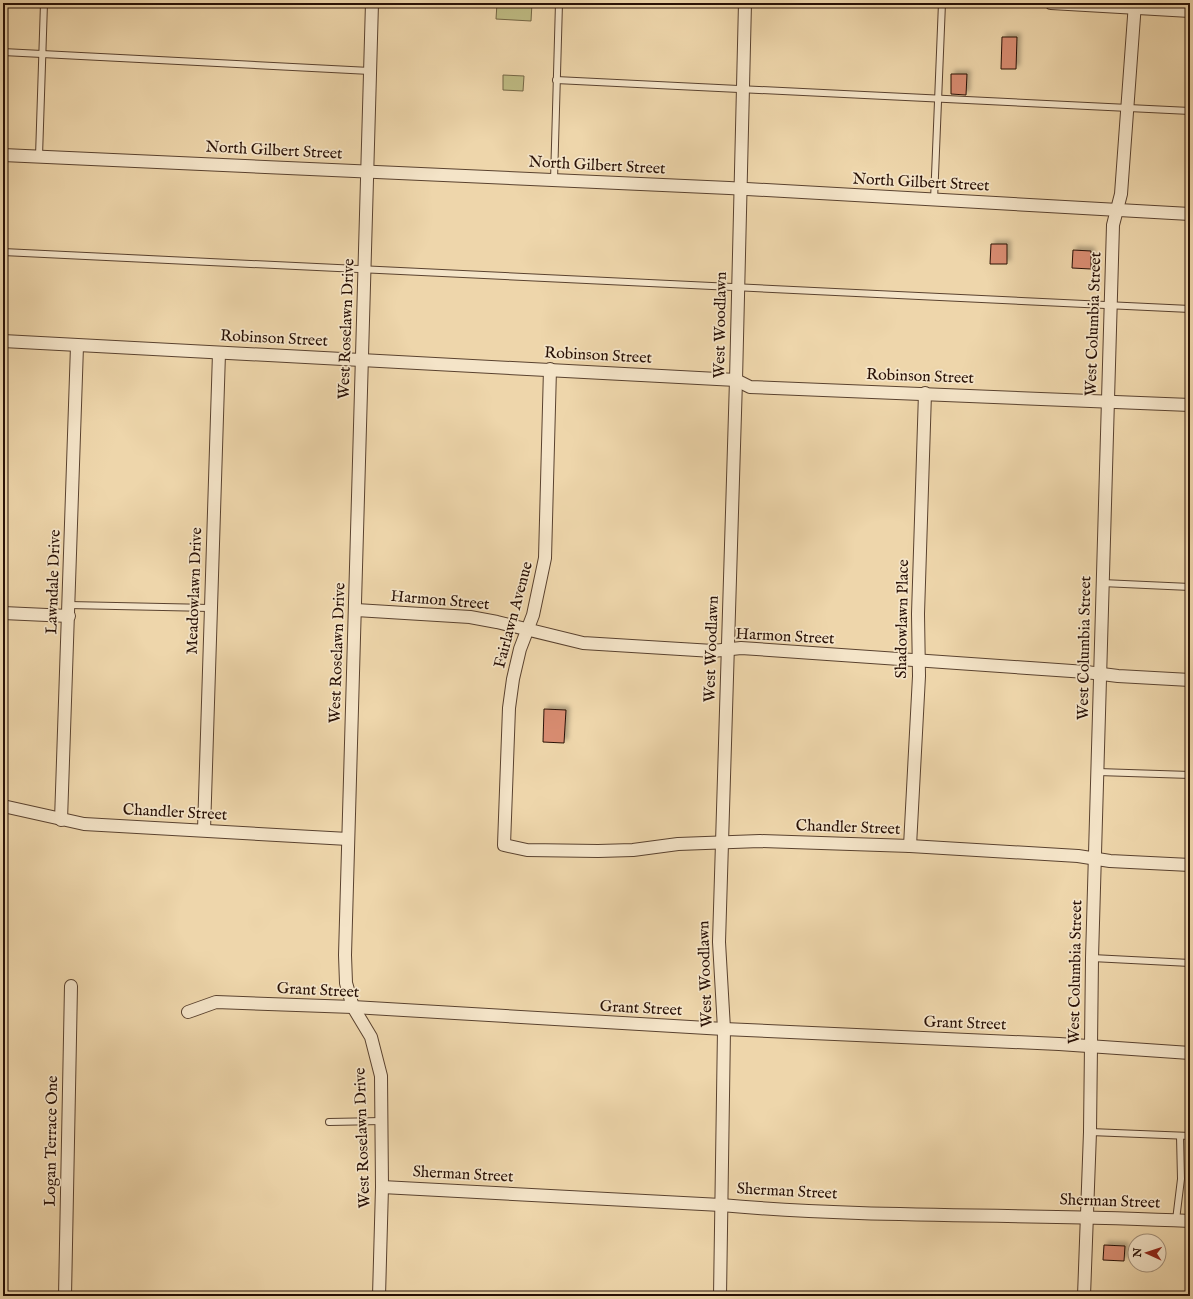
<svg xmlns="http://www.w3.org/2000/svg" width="1193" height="1299" font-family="'IM FELL English',serif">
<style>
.green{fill:#bfbc84;stroke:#746645}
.building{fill:#d88c71;stroke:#291106;filter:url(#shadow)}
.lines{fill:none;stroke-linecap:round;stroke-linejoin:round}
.service-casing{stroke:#5a422f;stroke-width:8}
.minor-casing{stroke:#5a422f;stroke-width:14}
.service{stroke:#f4e4c8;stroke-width:6}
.minor{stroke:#f4e4c8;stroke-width:12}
.labels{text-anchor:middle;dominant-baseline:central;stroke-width:3.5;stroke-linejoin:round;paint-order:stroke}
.street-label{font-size:16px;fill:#291106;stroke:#f4e4c8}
</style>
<defs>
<filter id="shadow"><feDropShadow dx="3.5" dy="-3.5" stdDeviation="2" flood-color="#0004"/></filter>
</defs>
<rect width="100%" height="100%" fill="#eed6ab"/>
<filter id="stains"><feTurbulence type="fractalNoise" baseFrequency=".005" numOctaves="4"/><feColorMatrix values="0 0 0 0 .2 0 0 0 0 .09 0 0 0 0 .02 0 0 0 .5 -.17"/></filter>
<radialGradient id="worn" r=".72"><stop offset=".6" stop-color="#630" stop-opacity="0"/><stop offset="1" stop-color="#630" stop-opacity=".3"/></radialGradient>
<!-- green -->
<g class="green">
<path d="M 497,3 L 532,3 L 531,21 L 496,19 Z"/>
<path d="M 503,75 L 524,76 L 523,91 L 503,90 Z"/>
</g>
<!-- building -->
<g class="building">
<path d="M 1002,37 L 1017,37 L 1016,69 L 1001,69 Z"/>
<path d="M 951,74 L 967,74 L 966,95 L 951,94 Z"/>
<path d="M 991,244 L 1007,244 L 1007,264 L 990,264 Z"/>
<path d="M 1073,250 L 1091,251 L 1091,269 L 1072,268 Z"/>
<path d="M 544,709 L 566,710 L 564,743 L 543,742 Z"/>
<path d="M 1104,1245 L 1125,1246 L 1124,1261 L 1103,1260 Z"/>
</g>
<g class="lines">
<defs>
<g id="service">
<path d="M 3,52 L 370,71"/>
<path d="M 556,80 L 1190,111"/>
<path d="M 39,156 L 44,3"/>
<path d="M 554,180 L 559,3"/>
<path d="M 934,200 L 942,3"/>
<path d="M 3,252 L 1190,309"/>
<path d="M 1102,583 L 1190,587"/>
<path d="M 69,605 L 210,608"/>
<path d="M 1098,772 L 1190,775"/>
<path d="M 1092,958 L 1190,963"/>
<path d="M 329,1122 L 382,1121"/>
<path d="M 1090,1132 L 1190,1136"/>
<path d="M 1176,1220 L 1181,1179 L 1180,1136"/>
</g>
<g id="minor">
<path d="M 372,3 L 345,955 L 346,983 L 353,1007 L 371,1037 L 381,1076 L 382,1187 L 379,1296"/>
<path d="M 1051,3 L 1190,11"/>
<path d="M 3,155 L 729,188 L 1190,214"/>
<path d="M 3,341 L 736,380 L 750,387 L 1190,405"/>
<path d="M 550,369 L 545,558 L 533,615 L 520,649 L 513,679 L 509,708 L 504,845 L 527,850 L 598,851 L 633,850 L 678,844 L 760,841 L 910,846 L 1078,856 L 1110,861 L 1190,865"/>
<path d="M 356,610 L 470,617 L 497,622 L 583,643 L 713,651 L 741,648 L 1086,672 L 1118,676 L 1190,680"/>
<path d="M 3,613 L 69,616"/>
<path d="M 3,806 L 84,824 L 348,839"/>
<path d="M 61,820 L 77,346"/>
<path d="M 204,830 L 219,353"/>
<path d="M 910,846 L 919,676 L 918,614 L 925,393"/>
<path d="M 188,1012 L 216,1002 L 353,1007 L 724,1029 L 1059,1044 L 1190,1053"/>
<path d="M 382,1187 L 721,1205 C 877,1219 1034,1213 1190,1221"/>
<path d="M 65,1296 L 71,986"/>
<path d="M 720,1296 L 724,1029 L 719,942 L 736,380 L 745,3"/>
<path d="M 1084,1296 L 1090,1132 L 1092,958 L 1113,225 L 1121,194 L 1135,3"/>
</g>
</defs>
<!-- service casing -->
<use href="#service" class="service-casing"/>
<!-- minor casing -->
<use href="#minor" class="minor-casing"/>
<!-- service -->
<use href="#service" class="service"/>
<!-- minor -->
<use href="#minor" class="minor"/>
</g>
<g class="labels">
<!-- street labels -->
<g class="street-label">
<text transform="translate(274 151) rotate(3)">North Gilbert Street</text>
<text transform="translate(597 166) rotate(3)">North Gilbert Street</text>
<text transform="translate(921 183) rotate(3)">North Gilbert Street</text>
<text transform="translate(1094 324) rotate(-88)">West Columbia Street</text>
<text transform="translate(721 325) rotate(-89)">West Woodlawn</text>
<text transform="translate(347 329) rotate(-88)">West Roselawn Drive</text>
<text transform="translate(274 339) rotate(3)">Robinson Street</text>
<text transform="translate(598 356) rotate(3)">Robinson Street</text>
<text transform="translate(920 377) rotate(2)">Robinson Street</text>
<text transform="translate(54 582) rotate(-88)">Lawndale Drive</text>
<text transform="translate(195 591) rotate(-88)">Meadowlawn Drive</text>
<text transform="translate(440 601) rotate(5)">Harmon Street</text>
<text transform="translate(514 615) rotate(-75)">Fairlawn Avenue</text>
<text transform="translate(903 619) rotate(-89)">Shadowlawn Place</text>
<text transform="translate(785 637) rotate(3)">Harmon Street</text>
<text transform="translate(1085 648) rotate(-89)">West Columbia Street</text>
<text transform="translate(712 649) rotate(-88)">West Woodlawn</text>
<text transform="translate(338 653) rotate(-88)">West Roselawn Drive</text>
<text transform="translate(175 813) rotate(3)">Chandler Street</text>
<text transform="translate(848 828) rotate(2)">Chandler Street</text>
<text transform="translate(1076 972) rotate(-89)">West Columbia Street</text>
<text transform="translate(706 974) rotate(-92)">West Woodlawn</text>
<text transform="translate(318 991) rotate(3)">Grant Street</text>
<text transform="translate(641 1009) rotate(3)">Grant Street</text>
<text transform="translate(965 1024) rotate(2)">Grant Street</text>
<text transform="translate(363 1138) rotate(-92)">West Roselawn Drive</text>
<text transform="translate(52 1141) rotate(-89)">Logan Terrace One</text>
<text transform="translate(463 1175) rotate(3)">Sherman Street</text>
<text transform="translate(787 1192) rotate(3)">Sherman Street</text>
<text transform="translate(1110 1202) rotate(2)">Sherman Street</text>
</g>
</g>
<!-- margin -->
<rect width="1193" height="1299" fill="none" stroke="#eed6ab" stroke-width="16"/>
<rect x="4" y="4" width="1185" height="1291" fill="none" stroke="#291106" stroke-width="2"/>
<rect x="8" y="8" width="1177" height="1283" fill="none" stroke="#291106"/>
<!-- north arrow -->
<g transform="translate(1147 1253) rotate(273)"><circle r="19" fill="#f4e4c8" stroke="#a3907a"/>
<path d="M0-3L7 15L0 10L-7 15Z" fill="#8f2418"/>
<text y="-6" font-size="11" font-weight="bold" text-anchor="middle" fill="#291106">N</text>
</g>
<rect width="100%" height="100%" filter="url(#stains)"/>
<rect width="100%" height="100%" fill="url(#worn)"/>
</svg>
